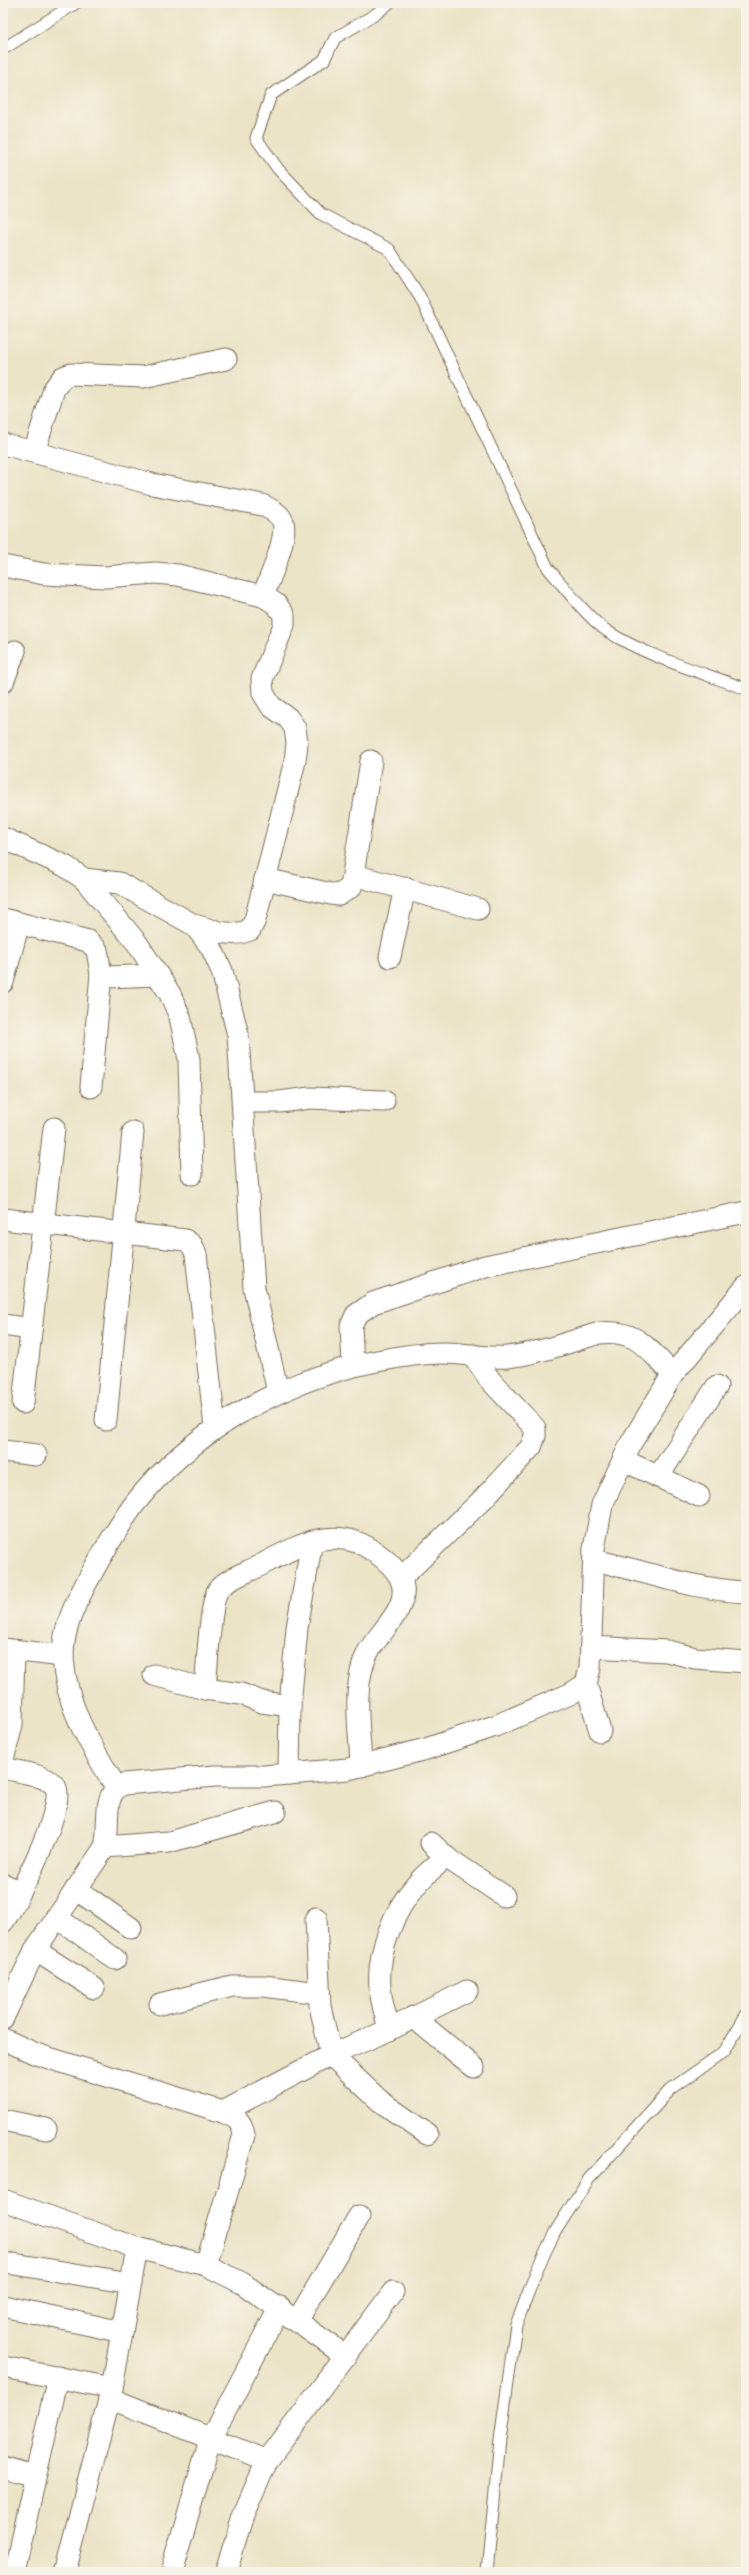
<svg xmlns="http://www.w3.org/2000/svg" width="749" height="2575" font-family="Mynerve,sans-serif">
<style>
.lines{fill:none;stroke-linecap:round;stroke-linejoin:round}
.lane-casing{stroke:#796b59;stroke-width:13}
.street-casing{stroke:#796b59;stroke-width:23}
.lane{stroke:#fff;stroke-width:11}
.street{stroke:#fff;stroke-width:21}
</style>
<rect width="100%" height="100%" fill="#f7f3e8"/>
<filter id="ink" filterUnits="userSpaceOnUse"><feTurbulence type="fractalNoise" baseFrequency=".025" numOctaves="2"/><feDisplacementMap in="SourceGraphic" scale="8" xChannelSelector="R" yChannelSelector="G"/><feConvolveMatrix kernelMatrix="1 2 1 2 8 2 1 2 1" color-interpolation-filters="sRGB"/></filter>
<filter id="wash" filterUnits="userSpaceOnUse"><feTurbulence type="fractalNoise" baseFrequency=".012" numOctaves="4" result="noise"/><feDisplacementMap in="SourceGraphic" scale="16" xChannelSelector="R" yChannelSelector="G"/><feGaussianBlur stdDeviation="0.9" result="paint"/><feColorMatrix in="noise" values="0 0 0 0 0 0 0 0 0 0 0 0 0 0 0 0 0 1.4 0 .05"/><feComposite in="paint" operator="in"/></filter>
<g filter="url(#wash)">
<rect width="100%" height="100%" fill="#ebe4c7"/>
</g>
<g filter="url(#ink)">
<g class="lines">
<defs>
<g id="lane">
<path d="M 389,3 L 376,14 L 335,38 L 324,60 L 271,95 L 256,138 L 278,169 L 321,214 L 389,249 L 420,297 L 548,568 C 564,587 588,618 607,631 C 647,657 701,672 746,689"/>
<path d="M 3,49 L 76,3"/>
<path d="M 487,2572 L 500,2440 L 516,2325 L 538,2267 L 555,2232 L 588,2180 L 671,2089 L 724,2052 L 746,2015"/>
</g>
<g id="street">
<path d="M 3,444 L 152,484 L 262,505 C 270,509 280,513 283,522 C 288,539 269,579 263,596"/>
<path d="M 34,452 L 54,389 L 63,377 L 71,374 L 143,377 L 226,359"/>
<path d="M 3,566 L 44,574 L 105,577 L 155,573 L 178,575 L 263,596 L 276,604 L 284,615 L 284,625 L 262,679 L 263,693 L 271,706 L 288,718 L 295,728 L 297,743 L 295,761 L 255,920 L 250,930 C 231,938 213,930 194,925"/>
<path d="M 3,682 L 15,651"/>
<path d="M 3,838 L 65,866 L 84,879 L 137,943 L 170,994 L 180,1017 L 189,1059 L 192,1174"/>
<path d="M 354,875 L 478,909"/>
<path d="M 84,879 L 119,883 L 194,925 L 211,947 L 222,971 L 238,1035 L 254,1288 L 278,1392"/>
<path d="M 265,879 L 331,894 L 339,895 L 351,887 L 371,761"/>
<path d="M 3,919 L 88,941 L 97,950 L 101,974 L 107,977 L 158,975"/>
<path d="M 390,957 L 405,888"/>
<path d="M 3,982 L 19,923"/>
<path d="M 91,1087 L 101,974"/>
<path d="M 244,1102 L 279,1102 L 310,1098 L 384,1101"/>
<path d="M 3,1219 L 185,1240 L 192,1245 L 196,1254 L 215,1428"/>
<path d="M 3,1325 L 31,1329"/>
<path d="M 353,1366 L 351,1326 L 356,1315 L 373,1303 L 485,1266 L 746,1212"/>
<path d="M 23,1403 L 54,1128"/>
<path d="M 106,1420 L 133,1132"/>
<path d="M 3,1451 L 36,1455"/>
<path d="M 623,1460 L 699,1496"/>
<path d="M 658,1477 L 717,1386"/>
<path d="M 594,1560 C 645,1571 694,1590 746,1592"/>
<path d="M 401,1578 L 483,1499 L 531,1447 L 535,1436 L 535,1428 L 490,1380 L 473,1355"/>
<path d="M 591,1647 L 667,1651 L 695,1658 L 746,1662"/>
<path d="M 3,1649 L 63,1656"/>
<path d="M 154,1675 L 205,1689 L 241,1694 L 262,1702 L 290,1706"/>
<path d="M 586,1684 L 600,1731"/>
<path d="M 205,1689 C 207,1670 210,1602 218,1590 C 226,1579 245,1573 257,1567 C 296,1547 334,1522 375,1552 C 385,1559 395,1567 400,1578 C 414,1605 380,1630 368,1652 C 351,1686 360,1730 361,1766"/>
<path d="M 3,1760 L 12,1725 L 14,1651"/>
<path d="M 3,1768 C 18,1772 45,1774 55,1786 C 68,1803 16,1904 3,1922"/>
<path d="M 289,1774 L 290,1706 L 297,1628 L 312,1541"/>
<path d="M 116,1787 C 91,1746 66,1707 63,1658 C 62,1626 79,1596 94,1569 C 107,1546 120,1523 136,1502 C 190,1434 271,1387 354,1366 C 384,1359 415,1353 445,1353 C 465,1353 486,1359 507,1357 C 538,1354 569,1342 599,1333 C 638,1329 647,1349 673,1374"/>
<path d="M 431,1843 L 446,1857 L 504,1896"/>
<path d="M 105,1847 L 169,1842 L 275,1812"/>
<path d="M 3,1884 L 20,1892"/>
<path d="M 76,1889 L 131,1928"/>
<path d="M 56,1917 L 115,1959"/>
<path d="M 316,1918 L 320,2006 L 331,2055 L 380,2101 L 427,2134"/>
<path d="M 35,1950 L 94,1988"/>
<path d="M 160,2004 L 232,1986 L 263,1986 L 319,1993"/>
<path d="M 413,2017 L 474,2067"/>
<path d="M 3,2018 L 35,1950 L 105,1847 C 111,1826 100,1793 124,1784 L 215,1776 L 264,1776 L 348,1769 L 426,1749 L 495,1726 L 570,1694 L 586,1684 L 590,1668 L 594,1549 L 602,1505 L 631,1443 L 673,1374 L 746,1287"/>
<path d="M 389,2030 C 386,2016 381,2002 380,1988 C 377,1952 393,1911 417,1884 C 425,1874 436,1866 446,1857"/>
<path d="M 3,2039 L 36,2054 L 223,2112 L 331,2055 L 389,2030 L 467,1991"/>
<path d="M 3,2120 L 46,2129"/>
<path d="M 3,2200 L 137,2248 L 206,2265 L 242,2283 L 346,2356"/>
<path d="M 14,2264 L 131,2283"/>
<path d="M 206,2265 L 244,2135 C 242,2120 236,2118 223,2112"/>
<path d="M 3,2306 L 122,2332"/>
<path d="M 297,2321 L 359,2216"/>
<path d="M 3,2367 L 112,2388"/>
<path d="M 109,2398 L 267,2461"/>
<path d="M 3,2467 L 35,2476"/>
<path d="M 14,2572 L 58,2377"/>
<path d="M 65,2572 L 112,2388 L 137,2248"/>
<path d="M 171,2572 L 210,2440 L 280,2307"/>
<path d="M 226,2572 L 242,2518 L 267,2461 L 393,2292"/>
</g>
</defs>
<!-- lane casing -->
<use href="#lane" class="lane-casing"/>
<!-- street casing -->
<use href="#street" class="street-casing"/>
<!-- lane -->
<use href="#lane" class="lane"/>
<!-- street -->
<use href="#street" class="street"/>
</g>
</g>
<!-- margin -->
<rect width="749" height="2575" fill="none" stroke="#f7f3e8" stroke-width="16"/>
</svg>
